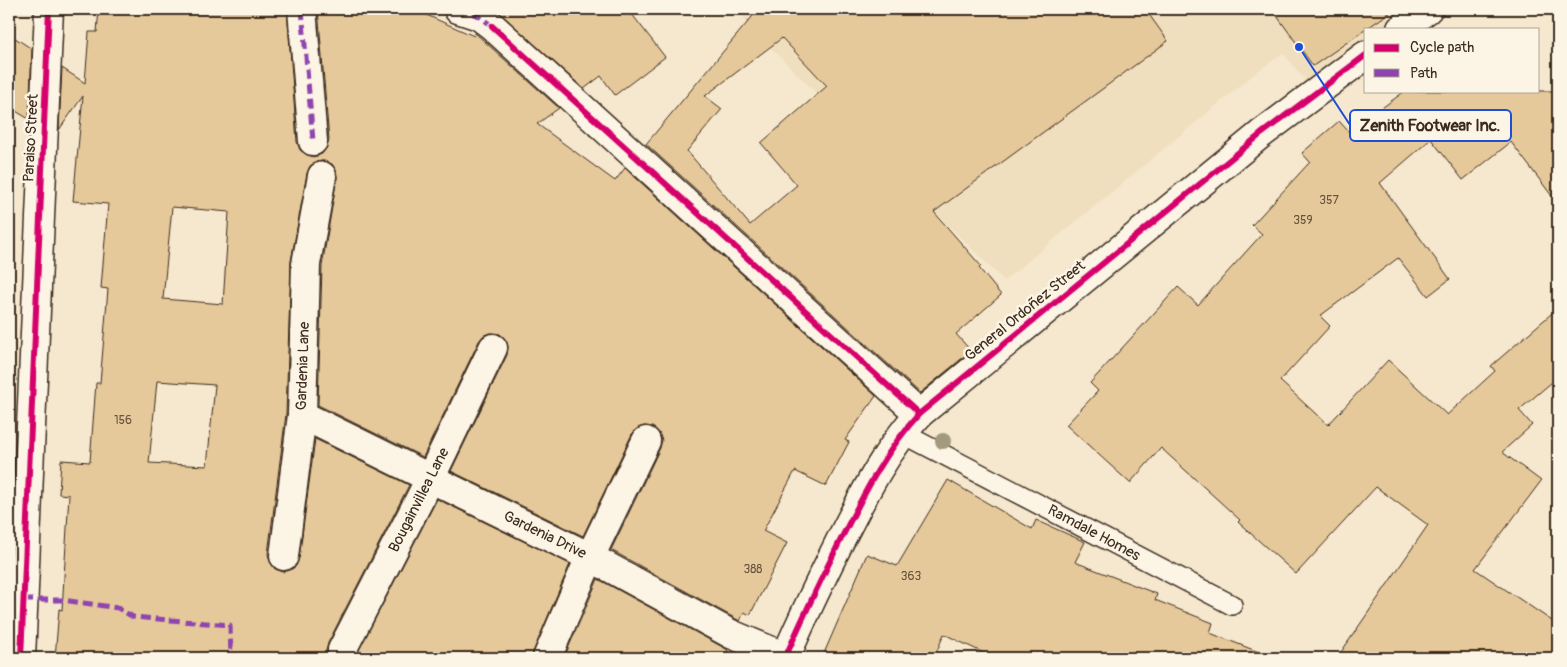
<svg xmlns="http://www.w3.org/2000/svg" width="1567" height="667" font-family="Pangolin,sans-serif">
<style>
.built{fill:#f0dfbe}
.building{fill:#e6c99a;stroke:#3b2a1e;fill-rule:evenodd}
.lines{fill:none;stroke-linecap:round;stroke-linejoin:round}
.lane-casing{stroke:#3b2a1e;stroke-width:22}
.street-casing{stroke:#3b2a1e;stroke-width:31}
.secondary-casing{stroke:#3b2a1e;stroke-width:31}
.lane{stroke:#fcf5e5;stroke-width:19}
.street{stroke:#fcf5e5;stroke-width:28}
.secondary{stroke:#fcf5e5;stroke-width:28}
.quiet{stroke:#8e44ad;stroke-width:5;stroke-dasharray:10 5;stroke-linecap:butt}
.cycleway-casing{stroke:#fcf5e5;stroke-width:9}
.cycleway{stroke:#d6006c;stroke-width:6}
.tree{fill:#a3997e}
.labels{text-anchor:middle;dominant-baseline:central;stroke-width:5;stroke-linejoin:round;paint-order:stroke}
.number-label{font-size:12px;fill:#66523d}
.street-label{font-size:15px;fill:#3b2a1e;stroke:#fcf5e5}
.leader{fill:none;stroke:#1d4ed8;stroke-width:2}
.callout-dot{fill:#1d4ed8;stroke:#fcf5e5;stroke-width:2}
.callout{fill:#fcf5e5;stroke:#1d4ed8;stroke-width:2}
.callout-label{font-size:16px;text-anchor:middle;font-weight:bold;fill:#3b2a1e}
</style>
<rect width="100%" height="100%" fill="#f5e8ce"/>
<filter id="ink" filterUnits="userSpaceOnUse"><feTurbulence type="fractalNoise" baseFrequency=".02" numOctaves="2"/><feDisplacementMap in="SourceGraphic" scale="10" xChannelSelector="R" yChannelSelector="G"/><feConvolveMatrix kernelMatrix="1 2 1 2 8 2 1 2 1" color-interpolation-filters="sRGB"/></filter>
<g filter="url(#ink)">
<!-- built -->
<path class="built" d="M 736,9 L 1410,9 L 1384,29 L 1366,29 L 1366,42 L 1309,85 L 1283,53 L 1258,71 L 1004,281 L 769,46 Z"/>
<!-- building -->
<g class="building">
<path d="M 99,9 L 287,9 L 297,142 L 300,150 L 307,155 L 314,157 L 322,154 L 327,147 L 329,140 L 318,9 L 413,9 L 474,36 L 475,33 L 559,108 L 537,124 L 615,181 L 625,168 L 876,396 L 845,440 L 849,442 L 826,486 L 795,471 L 763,531 L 787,543 L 750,615 L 744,612 L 740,621 L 738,620 L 611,550 L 660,448 L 662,440 L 659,433 L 652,427 L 644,426 L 638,428 L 632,434 L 583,536 L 451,471 L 507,355 L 508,346 L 506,340 L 500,334 L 491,333 L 484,335 L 479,341 L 423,457 L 318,405 L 322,266 L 337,178 L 336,170 L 332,164 L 324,161 L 316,162 L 310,166 L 307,173 L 291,261 L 286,414 L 268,554 L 270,562 L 275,569 L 283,572 L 290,570 L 296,566 L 299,558 L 315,439 L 409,485 L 328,643 L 326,651 L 329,658 L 55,658 L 59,609 L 62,610 L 69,495 L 59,494 L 61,460 L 90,462 L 96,383 L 100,383 L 108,289 L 101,288 L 108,204 L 73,201 L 83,96 L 59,130 L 62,68 L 85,83 L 89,32 L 97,32 ZM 172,207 L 229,212 L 223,304 L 163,299 ZM 157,381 L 215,385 L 207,466 L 149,463 Z"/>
<path d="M 495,9 L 628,9 L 665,57 L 615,95 L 601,76 L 584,89 Z"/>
<path d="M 755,9 L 1145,9 L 1168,41 L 934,212 L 981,266 L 979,268 L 1001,295 L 956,334 L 971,351 L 920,393 L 646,144 L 757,11 ZM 782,38 L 827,86 L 761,143 L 797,185 L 750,225 L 687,151 L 722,109 L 705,96 Z"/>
<path d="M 1272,9 L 1395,9 L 1313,66 Z"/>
<path d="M 9,34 L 32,49 L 29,119 L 9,107 Z"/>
<path d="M 1405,91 L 1558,91 L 1558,204 L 1511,142 L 1463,180 L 1431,139 L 1380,183 L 1450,279 L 1428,296 L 1398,258 L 1320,316 L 1330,326 L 1280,381 L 1328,425 L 1388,360 L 1447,415 L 1495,371 L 1491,366 L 1558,308 L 1558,377 L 1519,410 L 1532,425 L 1502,452 L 1541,481 L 1475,569 L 1558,625 L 1558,658 L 1337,658 L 1428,525 L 1376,487 L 1296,574 L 1238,522 L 1240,520 L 1161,448 L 1130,483 L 1066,425 L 1098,391 L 1090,383 L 1178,287 L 1198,305 L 1262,234 L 1252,225 L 1310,162 L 1302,153 L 1339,121 L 1349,132 Z"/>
<path d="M 948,480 L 1032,529 L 1036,520 L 1085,542 L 1075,562 L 1157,594 L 1155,600 L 1213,623 L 1210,633 L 1269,656 L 1269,658 L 994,658 L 944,634 L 934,658 L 822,658 L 867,554 L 897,566 Z"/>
<path d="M 437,499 L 570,564 L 533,652 L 532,658 L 355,658 Z"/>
<path d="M 598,579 L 728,650 L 724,658 L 564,658 Z"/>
</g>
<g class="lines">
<defs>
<path id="lane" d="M 902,433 L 1232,605"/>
<g id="street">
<path d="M 302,9 L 313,141"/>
<path d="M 458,9 L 479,16 L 492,26 L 919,414"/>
<path d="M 302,415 L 590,557 L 731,634 L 786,657"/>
<path d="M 284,556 L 302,415 L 306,264 L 322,176"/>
<path d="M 342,650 L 430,479 L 493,348"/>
<path d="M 21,658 L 49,9"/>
<path d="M 547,658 L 590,557 L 646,441"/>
</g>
<g id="secondary">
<path d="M 1401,29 L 1428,9"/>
<path d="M 785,658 C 803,617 822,577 842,537 C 864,494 886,450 919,414 L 1261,134 L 1366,55"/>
</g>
</defs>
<!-- lane casing -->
<use href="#lane" class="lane-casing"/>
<!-- street casing -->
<use href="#street" class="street-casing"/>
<!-- secondary casing -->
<use href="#secondary" class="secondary-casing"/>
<!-- lane -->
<use href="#lane" class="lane"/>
<!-- street -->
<use href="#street" class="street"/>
<!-- secondary -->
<use href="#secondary" class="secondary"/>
<!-- quiet -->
<g class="quiet">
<path d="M 302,9 L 313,141"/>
<path d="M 458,9 L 479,16 L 492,26"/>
<path d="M 23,600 L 63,600 L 118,608 L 133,617 L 230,625 L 231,658"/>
</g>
<defs>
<g id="cycleway">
<path d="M 492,26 L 919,414"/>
<path d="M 21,658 L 49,9"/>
<path d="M 785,658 C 803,617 822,577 842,537 C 864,494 886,450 919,414 L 1261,134 L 1366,55"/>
</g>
</defs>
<!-- cycleway casing -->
<use href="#cycleway" class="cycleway-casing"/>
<!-- cycleway -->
<use href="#cycleway" class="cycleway"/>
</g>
<!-- trees -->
<circle class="tree" cx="943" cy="441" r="8"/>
</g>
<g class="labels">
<!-- number labels -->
<g class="number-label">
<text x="1329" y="200">357</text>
<text x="1303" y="220">359</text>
<text x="123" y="420">156</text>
<text x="753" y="569">388</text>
<text x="911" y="576">363</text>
</g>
<!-- street labels -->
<g class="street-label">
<text transform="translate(31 138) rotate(-87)">Paraiso Street</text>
<text transform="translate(1025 311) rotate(-39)">General Ordoñez Street</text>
<text transform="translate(303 366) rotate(-88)">Gardenia Lane</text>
<text transform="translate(419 500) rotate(-63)">Bougainvillea Lane</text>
<text transform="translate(1094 533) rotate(28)">Ramdale Homes</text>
<text transform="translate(545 535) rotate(26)">Gardenia Drive</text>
</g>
</g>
<!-- callouts -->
<path class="leader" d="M1299 47L1350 125"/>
<circle class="callout-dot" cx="1299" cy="47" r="5"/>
<rect class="callout" x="1350" y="110" width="161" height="31" rx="5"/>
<g class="callout-label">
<text x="1430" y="131">Zenith Footwear Inc.</text>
</g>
<!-- margin -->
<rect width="1567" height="667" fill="none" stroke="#fcf5e5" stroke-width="30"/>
<rect x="15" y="15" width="1537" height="637" fill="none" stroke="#3b2a1e" stroke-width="2" filter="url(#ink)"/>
<!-- legend -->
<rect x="1364" y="28" width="175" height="65" fill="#fcf5e5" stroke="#afa495"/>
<rect x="1374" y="44" width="25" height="8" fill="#d6006c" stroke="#afa495"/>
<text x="1410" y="52" font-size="15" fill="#3b2a1e">Cycle path</text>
<rect x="1374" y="69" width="25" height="8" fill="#8e44ad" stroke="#afa495"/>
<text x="1410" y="78" font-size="15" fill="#3b2a1e">Path</text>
</svg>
